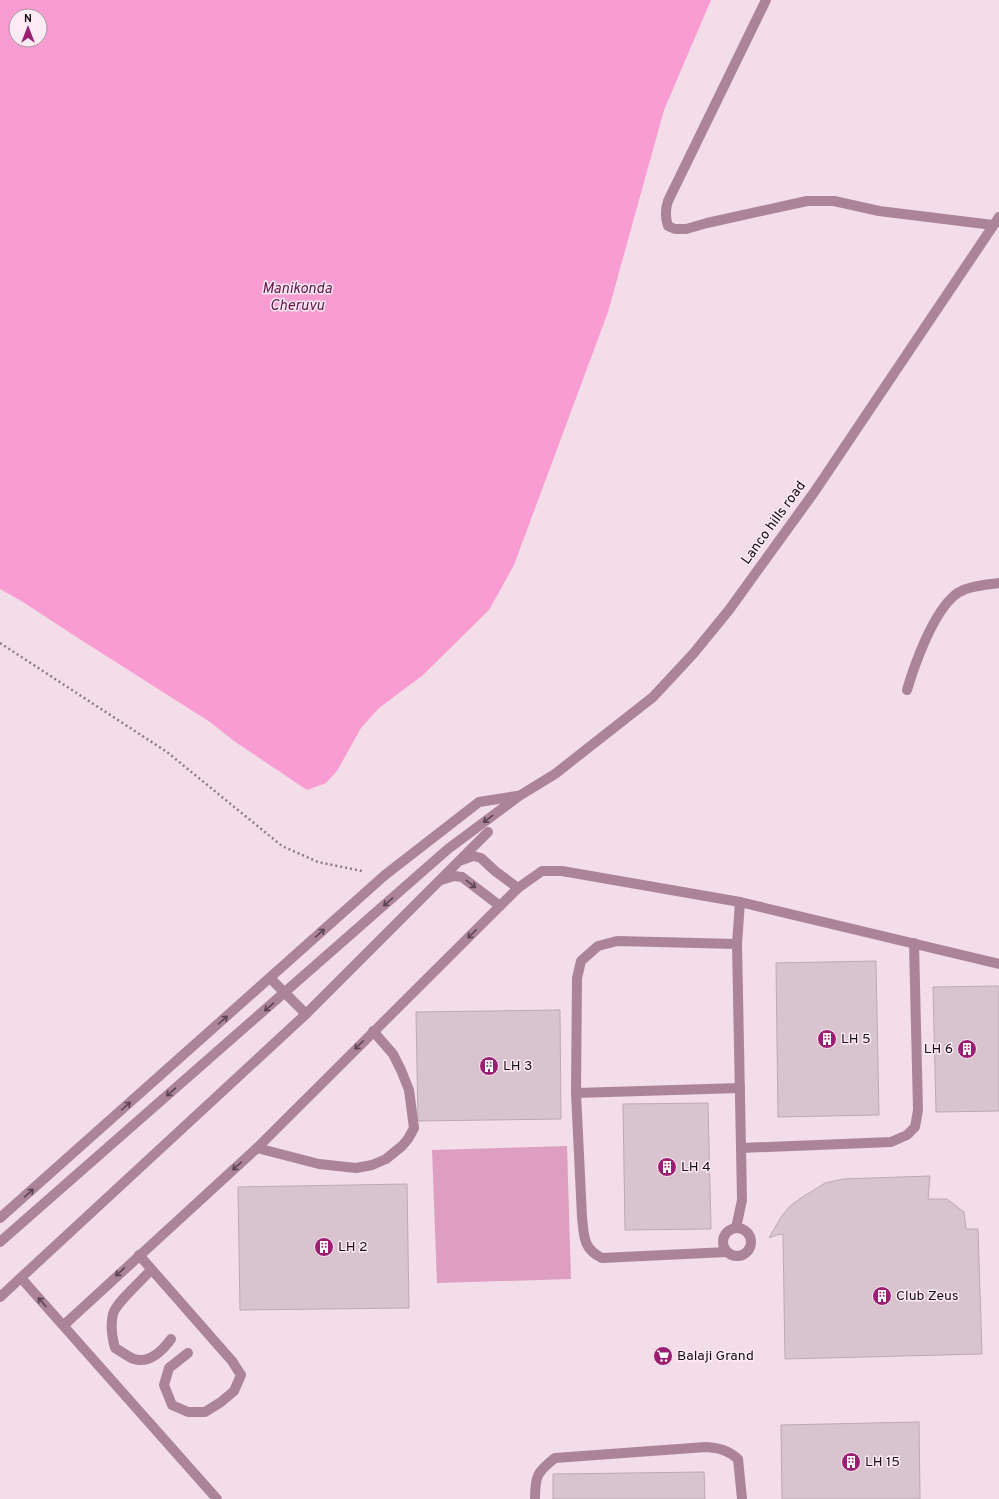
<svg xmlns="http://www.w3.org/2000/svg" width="999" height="1499" font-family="Overpass,sans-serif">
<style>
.green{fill:#dd9ec1}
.water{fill:#f99cd2;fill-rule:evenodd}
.building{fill:#d8c4ce;stroke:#bda9b3}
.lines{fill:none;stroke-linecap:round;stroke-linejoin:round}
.path{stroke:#8b7d84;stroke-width:2.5;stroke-dasharray:2 3;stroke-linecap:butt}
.minor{stroke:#ac849a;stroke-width:10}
.tertiary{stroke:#ac849a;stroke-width:10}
.oneway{stroke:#5a4450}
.labels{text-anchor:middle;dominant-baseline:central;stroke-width:3;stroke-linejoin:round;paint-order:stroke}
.street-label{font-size:14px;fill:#161013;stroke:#ffebf5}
.poi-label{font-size:14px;fill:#161013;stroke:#ffebf5;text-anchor:start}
.water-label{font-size:15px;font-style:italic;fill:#641449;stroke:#ffebf5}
</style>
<rect width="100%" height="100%" fill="#f2dde8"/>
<!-- green -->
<path class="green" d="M 567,1146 L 571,1279 L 437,1283 L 432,1150 Z"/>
<!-- water -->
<path class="water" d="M 0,0 L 711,0 L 664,110 L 608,312 L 514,565 L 489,610 L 423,675 L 379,708 L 361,728 L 337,771 L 326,783 L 307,790 L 234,741 L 210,722 L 78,638 L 23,602 L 0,589 ZM 16,16 L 40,16 L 40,40 L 16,40 Z"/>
<!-- building -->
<g class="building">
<path d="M 876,961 L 879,1115 L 778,1117 L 776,963 Z"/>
<path d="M 999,986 L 999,1111 L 936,1112 L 933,987 Z"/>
<path d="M 560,1010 L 561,1119 L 418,1121 L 416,1012 Z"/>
<path d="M 708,1103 L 711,1229 L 625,1230 L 623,1104 Z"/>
<path d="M 930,1176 L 928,1199 L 947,1199 L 964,1212 L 966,1229 L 978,1229 L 982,1354 L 785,1359 L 783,1234 L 777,1235 L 769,1238 L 781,1217 L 790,1206 L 801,1198 L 825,1183 L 843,1179 Z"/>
<path d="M 407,1184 L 409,1308 L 240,1310 L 238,1187 Z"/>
<path d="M 919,1422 L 920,1499 L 782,1499 L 781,1425 Z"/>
<path d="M 704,1472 L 705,1499 L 553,1499 L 553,1474 Z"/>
</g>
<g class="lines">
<!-- path -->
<path class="path" d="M 0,643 L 167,752 L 282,846 L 318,862 L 362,871"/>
<!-- minor -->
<g class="minor">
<path d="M 766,0 L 668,201 C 665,210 665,217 668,226 L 675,229 L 686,229 L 707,223 L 807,201 L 834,201 L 879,211 L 993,225"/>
<path d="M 907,690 C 915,663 933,613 955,595 C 965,586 986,585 999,583"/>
<path d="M 462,860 L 473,856 L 481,858 L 495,871 L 518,888"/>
<path d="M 441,880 L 454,876 L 462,877 L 500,906"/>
<path d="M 740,902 L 737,944 L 741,1148 L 891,1142 L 907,1135 L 915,1127 L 918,1110 L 914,943"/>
<path d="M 576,1093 L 740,1088"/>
<path d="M 257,1148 L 319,1164 L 356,1168 L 372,1165 L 386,1159 L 402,1146 L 408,1139 L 414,1128 L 409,1090 L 401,1070 L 393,1054 L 373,1031"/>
<circle cx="737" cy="1242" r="14"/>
<path d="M 736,1228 L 742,1200 L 741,1148"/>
<path d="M 727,1252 L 602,1258 C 583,1249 584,1236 582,1217 L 576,1093 L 577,978 L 581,961 L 598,946 L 617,941 L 737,944"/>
<path d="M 139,1255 L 232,1361 L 241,1375 L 234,1391 L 221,1402 L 205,1412 L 188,1412 L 172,1405 L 164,1385 L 169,1368 L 188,1353"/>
<path d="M 151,1270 C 143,1279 115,1304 113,1314 C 110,1326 112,1337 115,1348 C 121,1351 128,1357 134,1359 C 150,1364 163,1350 171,1339"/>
<path d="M 21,1278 L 217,1499"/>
<path d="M 0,1297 L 306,1014 L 488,832"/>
<path d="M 64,1325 L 257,1148 L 518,888 L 542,871 L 562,871 L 740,902 L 999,964"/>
<path d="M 535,1499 C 535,1476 537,1472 555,1458 L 706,1447 C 719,1448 728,1450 738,1459 L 742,1499"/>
</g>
<!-- tertiary -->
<g class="tertiary">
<path d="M 270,978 L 306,1014"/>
<path d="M 0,1218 L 385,875 L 479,802 L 517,796"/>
<path d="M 0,1242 L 448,849 L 519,796 L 555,774 L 653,697 L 693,654 L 729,610 L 815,491 L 999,217"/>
</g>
</g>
<!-- one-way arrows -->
<defs><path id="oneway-shaft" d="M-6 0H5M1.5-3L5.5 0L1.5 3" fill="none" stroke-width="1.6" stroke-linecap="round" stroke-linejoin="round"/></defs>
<g class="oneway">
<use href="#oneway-shaft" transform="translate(488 819) rotate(143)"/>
<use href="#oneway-shaft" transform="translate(471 884) rotate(38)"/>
<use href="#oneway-shaft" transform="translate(388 902) rotate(139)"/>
<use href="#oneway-shaft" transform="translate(320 933) rotate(-42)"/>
<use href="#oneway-shaft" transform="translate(472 934) rotate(135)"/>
<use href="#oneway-shaft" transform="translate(269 1007) rotate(139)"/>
<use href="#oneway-shaft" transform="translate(223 1020) rotate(-42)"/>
<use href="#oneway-shaft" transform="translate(359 1045) rotate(135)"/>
<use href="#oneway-shaft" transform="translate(171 1092) rotate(139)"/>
<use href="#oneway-shaft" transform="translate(126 1106) rotate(-42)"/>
<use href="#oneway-shaft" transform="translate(237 1166) rotate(138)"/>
<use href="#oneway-shaft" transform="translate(29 1193) rotate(-42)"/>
<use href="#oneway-shaft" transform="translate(120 1272) rotate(137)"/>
<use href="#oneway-shaft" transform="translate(42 1302) rotate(-132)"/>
</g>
<!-- icons -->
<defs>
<symbol id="building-disc" viewBox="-11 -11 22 22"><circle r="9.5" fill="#9c1e73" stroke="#ffebf5"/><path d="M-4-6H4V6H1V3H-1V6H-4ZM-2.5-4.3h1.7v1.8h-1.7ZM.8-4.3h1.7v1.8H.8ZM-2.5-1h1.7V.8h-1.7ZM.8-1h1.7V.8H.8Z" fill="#fff"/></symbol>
<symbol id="supermarket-disc" viewBox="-11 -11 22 22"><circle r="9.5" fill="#9c1e73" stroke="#ffebf5"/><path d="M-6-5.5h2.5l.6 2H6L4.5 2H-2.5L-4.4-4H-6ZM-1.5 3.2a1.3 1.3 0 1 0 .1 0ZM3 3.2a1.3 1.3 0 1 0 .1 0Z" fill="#fff"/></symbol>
</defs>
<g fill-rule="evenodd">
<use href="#building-disc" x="816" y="1028" width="22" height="22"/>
<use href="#building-disc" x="956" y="1038" width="22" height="22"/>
<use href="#building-disc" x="478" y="1055" width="22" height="22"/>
<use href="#building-disc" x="656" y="1156" width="22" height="22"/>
<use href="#building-disc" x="313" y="1236" width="22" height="22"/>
<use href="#building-disc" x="871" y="1285" width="22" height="22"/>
<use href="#supermarket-disc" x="652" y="1345" width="22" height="22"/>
<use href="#building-disc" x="840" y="1451" width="22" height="22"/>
</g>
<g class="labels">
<!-- street labels -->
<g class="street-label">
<text transform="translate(774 523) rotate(-54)">Lanco hills road</text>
</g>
<!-- poi labels -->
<g class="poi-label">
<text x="841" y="1039">LH 5</text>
<text x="953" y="1049" text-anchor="end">LH 6</text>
<text x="503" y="1066">LH 3</text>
<text x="681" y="1167">LH 4</text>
<text x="338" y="1247">LH 2</text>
<text x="896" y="1296">Club Zeus</text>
<text x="677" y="1356">Balaji Grand</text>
<text x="865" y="1462">LH 15</text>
</g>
<!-- water labels -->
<g class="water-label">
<text x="297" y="289">Manikonda<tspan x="297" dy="17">Cheruvu</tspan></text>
</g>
</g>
<!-- north arrow -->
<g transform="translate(28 28)"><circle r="19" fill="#ffebf5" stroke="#a2939b"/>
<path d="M0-3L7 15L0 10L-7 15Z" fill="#9c1e73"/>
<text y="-6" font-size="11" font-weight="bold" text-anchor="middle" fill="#161013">N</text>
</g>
</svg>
